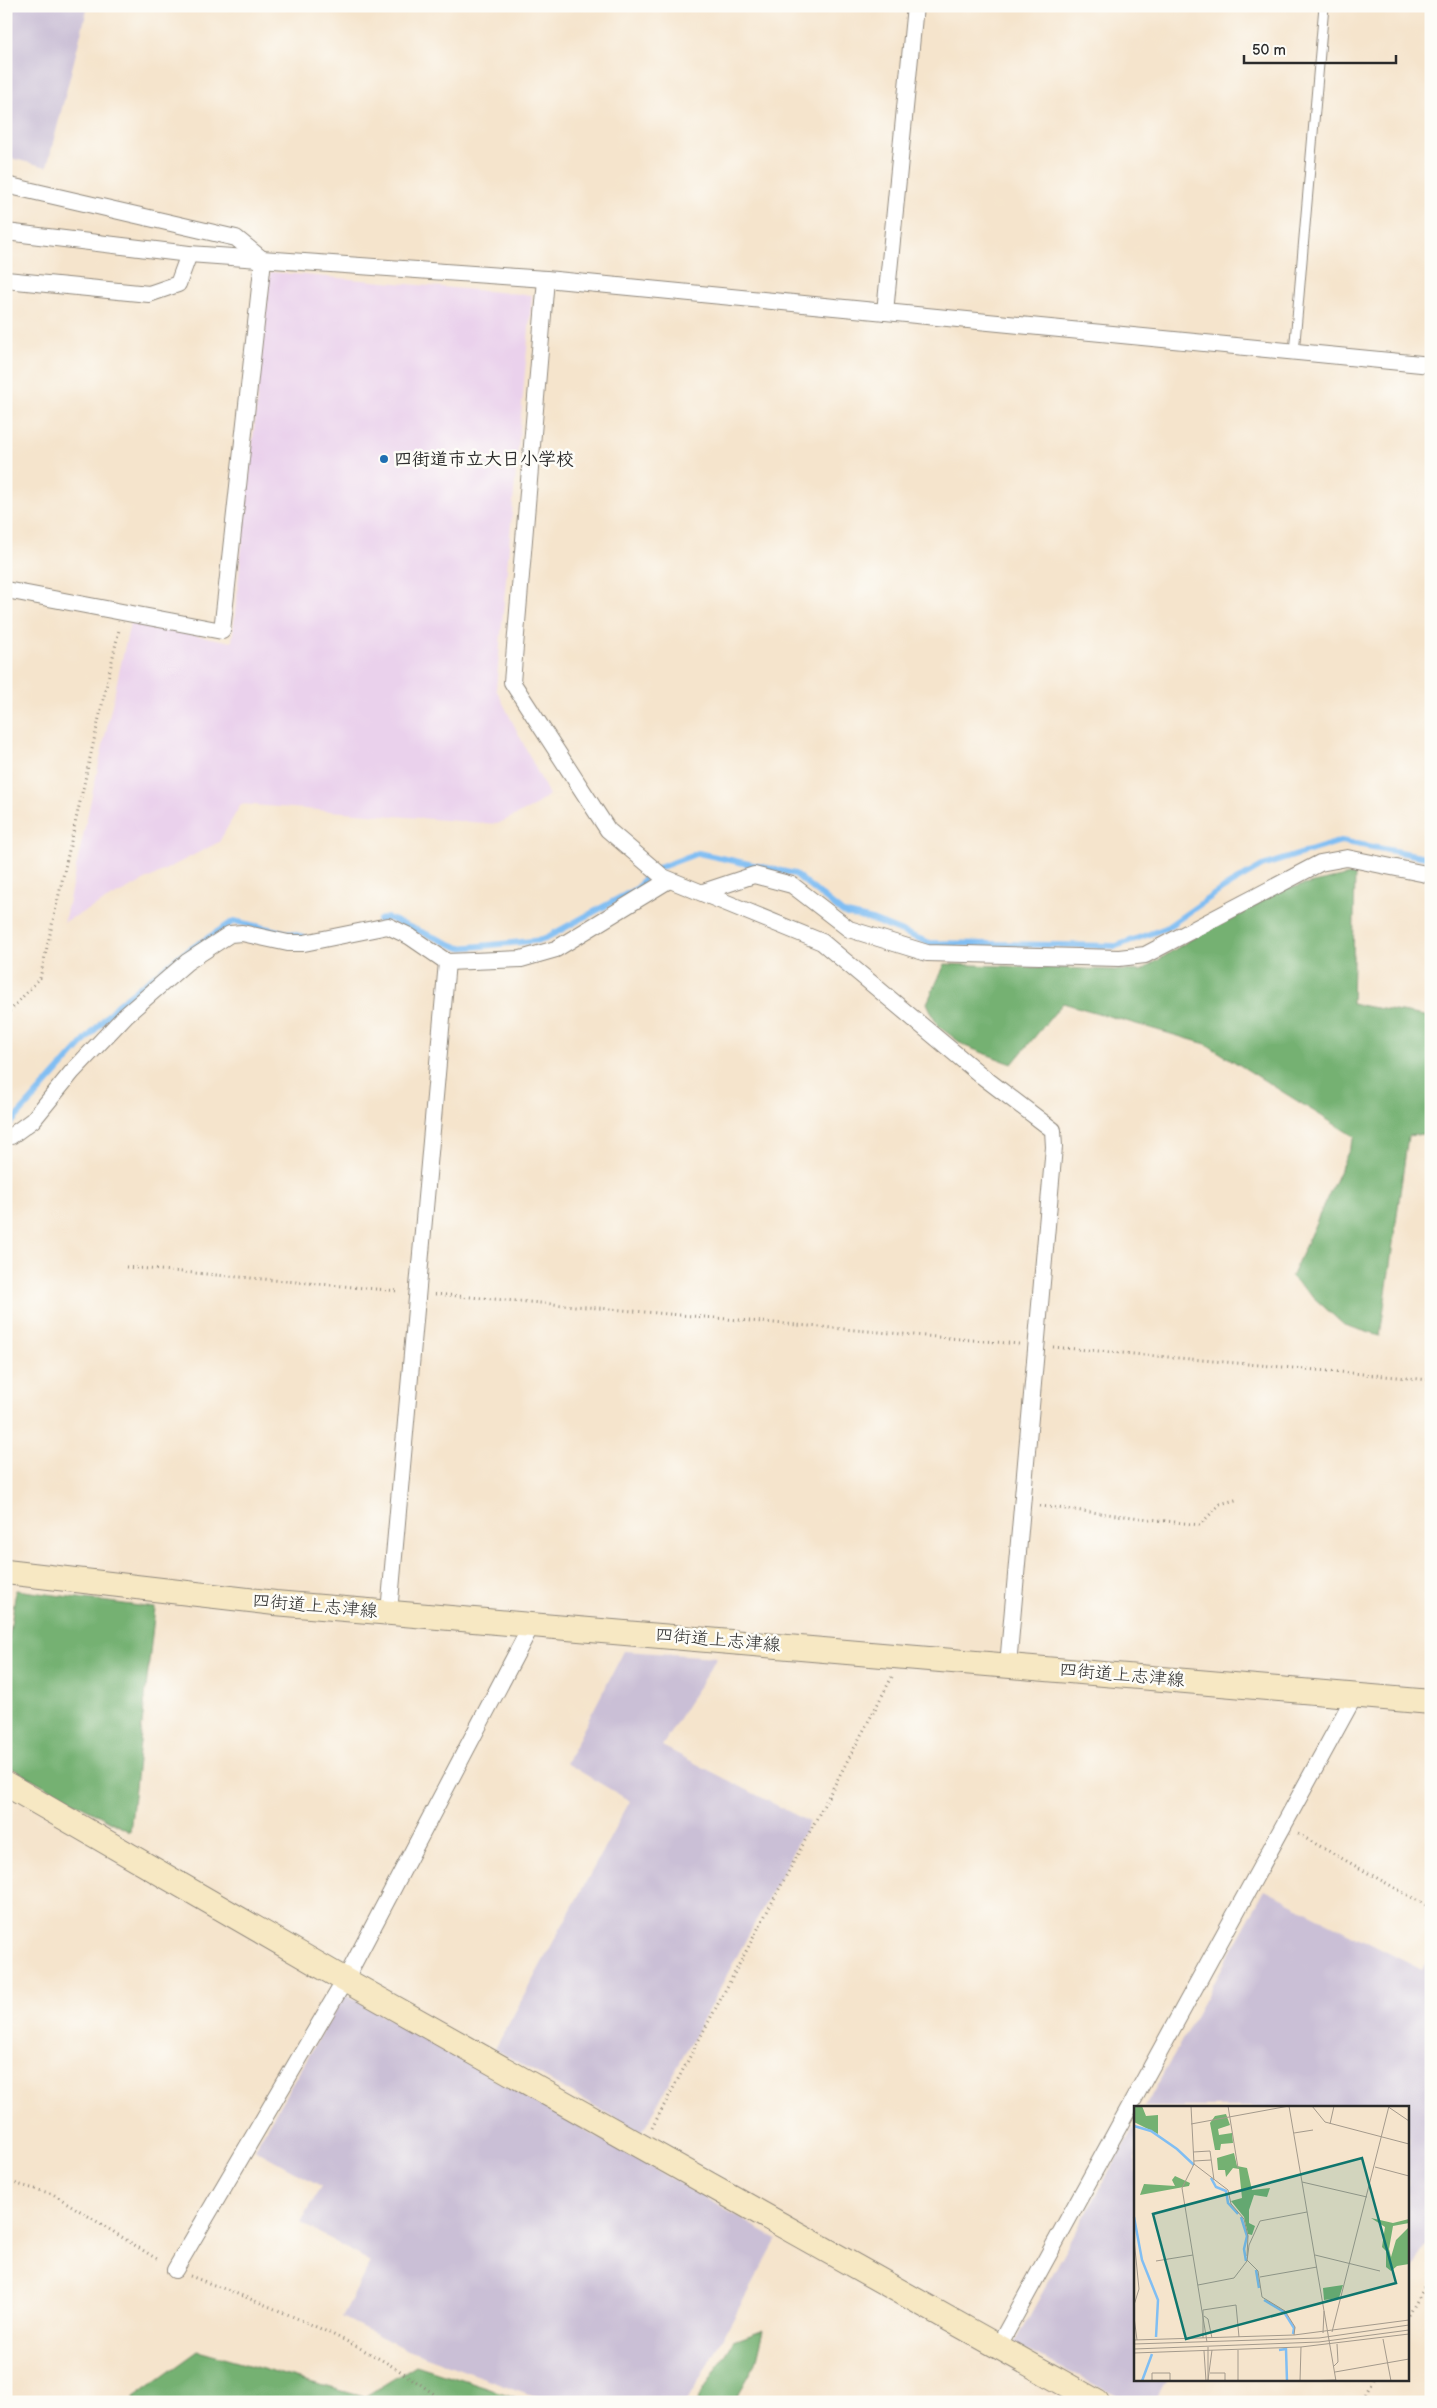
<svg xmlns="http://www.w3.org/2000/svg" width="1437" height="2408" font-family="'Balsamiq Sans','Klee One',sans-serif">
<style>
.built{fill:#ead1ec}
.industrial{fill:#cabfd6}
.forest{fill:#74b172;stroke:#506e4e}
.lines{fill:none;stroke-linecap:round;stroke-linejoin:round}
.stream{stroke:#80bef3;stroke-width:6}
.lane-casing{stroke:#90887c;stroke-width:11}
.street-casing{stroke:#90887c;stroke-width:18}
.secondary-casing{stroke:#90887c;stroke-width:26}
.path{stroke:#90887c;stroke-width:3;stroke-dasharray:1 4;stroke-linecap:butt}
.lane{stroke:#fff;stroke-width:9}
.street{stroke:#fff;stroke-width:16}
.secondary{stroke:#f7e8c3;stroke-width:24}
.poi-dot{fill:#1f6fb2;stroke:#fdfcf7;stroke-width:2}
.labels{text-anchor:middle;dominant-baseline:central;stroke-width:5;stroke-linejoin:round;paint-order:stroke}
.poi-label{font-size:18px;font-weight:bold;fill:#2b2b2b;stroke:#fdfcf7;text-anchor:start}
.street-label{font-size:18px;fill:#2b2b2b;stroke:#fdfcf7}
.inset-river{fill:none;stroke:#80bef3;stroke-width:2.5}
.inset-road{fill:none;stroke:#a49a8c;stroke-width:1}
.view{fill:#0f766e;fill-opacity:0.15;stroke:#0f766e;stroke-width:2.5}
.inset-edge{fill:none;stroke:#2b2b2b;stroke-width:2.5}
</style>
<rect width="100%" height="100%" fill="#fdfcf7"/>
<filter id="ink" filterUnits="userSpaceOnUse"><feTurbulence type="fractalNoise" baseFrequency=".02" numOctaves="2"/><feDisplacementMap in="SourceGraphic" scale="10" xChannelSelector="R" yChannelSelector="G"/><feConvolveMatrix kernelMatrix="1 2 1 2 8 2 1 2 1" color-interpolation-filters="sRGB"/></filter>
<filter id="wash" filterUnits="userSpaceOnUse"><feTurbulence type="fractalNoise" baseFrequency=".0096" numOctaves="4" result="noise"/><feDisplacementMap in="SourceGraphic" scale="20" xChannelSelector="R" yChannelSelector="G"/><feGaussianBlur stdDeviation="1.12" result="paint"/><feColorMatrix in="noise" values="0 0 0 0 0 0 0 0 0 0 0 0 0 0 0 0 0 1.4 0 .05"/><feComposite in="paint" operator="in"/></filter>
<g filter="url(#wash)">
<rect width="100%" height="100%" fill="#f5e4cc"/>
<!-- built -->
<path class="built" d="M 270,272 L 532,295 L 496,689 L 549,795 L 533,807 L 497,824 L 241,804 L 219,842 L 64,922 L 130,623 L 232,642 Z"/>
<!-- industrial -->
<g class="industrial">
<path d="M 15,6 L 88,6 L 47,167 L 6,157 L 6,42 Z"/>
<path d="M 624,1651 L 717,1657 L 662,1746 L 809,1822 L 642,2133 L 495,2049 L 630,1801 L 566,1763 Z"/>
<path d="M 1265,1890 L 1422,1970 L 1431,1954 L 1431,2238 L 1408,2278 L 1408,2107 L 1145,2107 Z"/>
<path d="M 345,1994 L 777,2239 L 687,2402 L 551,2402 L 407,2350 L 342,2317 L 371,2262 L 301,2223 L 321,2186 L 254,2149 Z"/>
<path d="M 1136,2123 L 1136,2379 L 1167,2379 L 1155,2402 L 1129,2402 L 1014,2344 Z"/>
</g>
<!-- forest -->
<g class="forest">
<path d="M 1355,874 L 1352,1004 L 1431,1017 L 1431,1133 L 1408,1136 L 1380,1336 L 1344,1325 L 1291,1277 L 1355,1137 L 1206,1044 L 1063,1003 L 1012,1064 L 965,1046 L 938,1026 L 927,1003 L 945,964 L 1141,971 L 1262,894 Z"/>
<path d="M 16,1590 L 155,1608 L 130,1832 L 6,1765 L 6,1659 Z"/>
<path d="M 764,2330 L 756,2363 L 734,2402 L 696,2402 L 734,2341 Z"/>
<path d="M 198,2351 L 364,2397 L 416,2365 L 530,2402 L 134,2402 L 134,2397 Z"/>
</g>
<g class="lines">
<!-- stream -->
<g class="stream">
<path d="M 379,920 L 388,918 L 460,948 L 542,940 L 638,888 L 648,872 L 698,853 L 795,874 L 843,913 L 872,920 L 930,943 L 1116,946 L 1166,928 L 1222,889 L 1262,866 L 1341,841 L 1431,858"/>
<path d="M 6,1123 L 11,1123 L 117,1005 L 178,957 L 234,921 L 304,937"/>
</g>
</g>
</g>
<g filter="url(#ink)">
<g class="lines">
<defs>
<path id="lane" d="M 1294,353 L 1324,6"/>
<g id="street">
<path d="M 6,185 L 236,238 L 263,260 L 222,631 L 6,590"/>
<path d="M 6,232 L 189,254 L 546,279 L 1431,365"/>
<path d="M 546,279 L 512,682 L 608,830 L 663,877 L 822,942 L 982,1076 L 1053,1130 L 1054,1147 L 1008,1665"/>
<path d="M 6,280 L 149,294 L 178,284 L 189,254"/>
<path d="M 885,312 L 915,6"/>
<path d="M 703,892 L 754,875 L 792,885 L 849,929 L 927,953 L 1119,958 L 1145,955 L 1320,863 L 1347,858 L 1431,875"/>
<path d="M 6,1136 L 11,1136 L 33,1120 L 72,1072 L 126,1015 L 187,962 L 230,934 L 242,933 L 288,943 L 304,943 L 388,926 L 409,936 L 447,962 L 521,959 L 556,949 L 669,880"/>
<path d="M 389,1612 L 447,962"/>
<path d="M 175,2270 L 345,1980 L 532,1624"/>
<path d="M 998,2347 L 1355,1695"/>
</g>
<g id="secondary">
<path d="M 6,1572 L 275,1603 L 1431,1702"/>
<path d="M 6,1784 L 345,1980 L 1097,2402"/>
</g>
</defs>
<!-- lane casing -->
<use href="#lane" class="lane-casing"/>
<!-- street casing -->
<use href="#street" class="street-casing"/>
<!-- secondary casing -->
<use href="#secondary" class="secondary-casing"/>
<!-- path -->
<g class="path">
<path d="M 6,1015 L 40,978 L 119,630"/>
<path d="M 126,1267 L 399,1291"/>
<path d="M 435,1294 L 1019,1344"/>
<path d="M 1053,1347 L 1431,1380"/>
<path d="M 1040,1506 L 1200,1525 L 1220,1504 L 1239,1499"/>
<path d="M 1298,1834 L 1431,1908"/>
<path d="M 652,2128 L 892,1677"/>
<path d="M 6,2181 L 53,2194 L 160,2261"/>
<path d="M 190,2276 C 273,2307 375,2346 444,2402"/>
<path d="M 1408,2315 L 1431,2274"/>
<path d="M 1361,2402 L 1373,2379"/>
</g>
<!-- lane -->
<use href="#lane" class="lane"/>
<!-- street -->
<use href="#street" class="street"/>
<!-- secondary -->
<use href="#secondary" class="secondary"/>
</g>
</g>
<!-- markers -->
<circle class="poi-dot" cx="384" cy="459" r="5"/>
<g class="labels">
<!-- poi labels -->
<g class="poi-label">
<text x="394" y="459">四街道市立大日小学校</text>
</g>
<!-- street labels -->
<g class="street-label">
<text transform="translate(315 1606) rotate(5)">四街道上志津線</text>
<text transform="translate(718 1640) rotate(5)">四街道上志津線</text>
<text transform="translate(1122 1675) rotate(5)">四街道上志津線</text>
</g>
</g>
<!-- overview -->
<g transform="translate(1134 2106)">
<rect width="275" height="275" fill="#f5e4cc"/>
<path d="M 0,0 L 8,0 L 12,10 L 24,9 L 24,28 L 0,16 ZM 92,8 L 96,19 L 84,23 L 85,29 L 98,27 L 99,37 L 87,38 L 86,44 L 81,44 L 76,17 L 81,10 ZM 100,47 L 103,60 L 113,62 L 118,84 L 136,82 L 133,91 L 120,89 L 115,104 L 115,117 L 121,120 L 118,129 L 114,128 L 110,111 L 97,95 L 108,92 L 105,63 L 99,62 L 92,71 L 91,64 L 84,64 L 83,52 ZM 41,70 L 56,77 L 55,80 L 6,89 L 10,78 L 41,80 L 38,74 ZM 237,112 L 259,117 L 275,113 L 275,117 L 259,120 L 255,143 L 257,151 L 262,134 L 275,121 L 275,158 L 263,160 L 257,165 L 252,161 L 252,145 L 248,141 L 251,121 ZM 209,179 L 205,192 L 190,194 L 189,182 Z" fill="#74b172"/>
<path class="inset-river" d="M 0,20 L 17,25 L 43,43 L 60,59M 77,72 L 82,81 L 92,85 L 94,97 L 104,108M 0,111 L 8,154 L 24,194 L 22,231M 107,111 L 113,130 L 110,143 L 112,155M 122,164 L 125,182M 130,194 L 150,206 L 160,222 L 159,228M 145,244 L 152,243 L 153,275M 8,275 L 18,248"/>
<path class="inset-road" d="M 57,0 L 60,58 L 48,82 L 73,236M 94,0 L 104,62M 155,0 L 202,275M 178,0 L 191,16 L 275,38M 253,0 L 275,15M 57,18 L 155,0M 196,18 L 200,0M 160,27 L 179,24M 59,46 L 76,45 L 80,74M 60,55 L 77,54M 60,58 L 94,84 L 97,98 L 110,113 L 114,130 L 113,150M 241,61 L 275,70M 168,76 L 233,91M 0,133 L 5,183 L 0,199M 181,149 L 246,165M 113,154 L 124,165 L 128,191 L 151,205 L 161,221 L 160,229M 22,155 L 59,149M 126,171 L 183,161M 64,179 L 100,172 L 113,155 L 115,139 L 126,115 L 173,106M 70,210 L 74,213 L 78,232M 0,211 L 3,234M 198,226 L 255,0M 189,227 L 190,205M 69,232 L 69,204 L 102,199 L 105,231M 249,233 L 257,275M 0,234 L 160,229 L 275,214M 0,238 L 185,232 L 275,219M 74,241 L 74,275M 0,243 L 185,236 L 275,224M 104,244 L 104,275M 70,245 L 72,275M 0,247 L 167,241 L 275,228M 200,260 L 204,256 L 203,238M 201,266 L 275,253M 76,267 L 91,267 L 91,275M 74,274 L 78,244M 18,275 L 18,267 L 36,267 L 36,275M 166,275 L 167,241M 170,275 L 202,274"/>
<path class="view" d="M 228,52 L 262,177 L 52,233 L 19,108 Z"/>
<rect width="275" height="275" class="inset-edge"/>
</g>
<!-- margin -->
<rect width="1437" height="2408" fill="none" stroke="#fdfcf7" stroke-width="25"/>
<!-- scale -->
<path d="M1244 55v8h152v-8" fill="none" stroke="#2b2b2b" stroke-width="2.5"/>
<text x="1252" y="55" font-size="15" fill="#2b2b2b" stroke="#fdfcf7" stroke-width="4" paint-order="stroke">50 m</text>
</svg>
